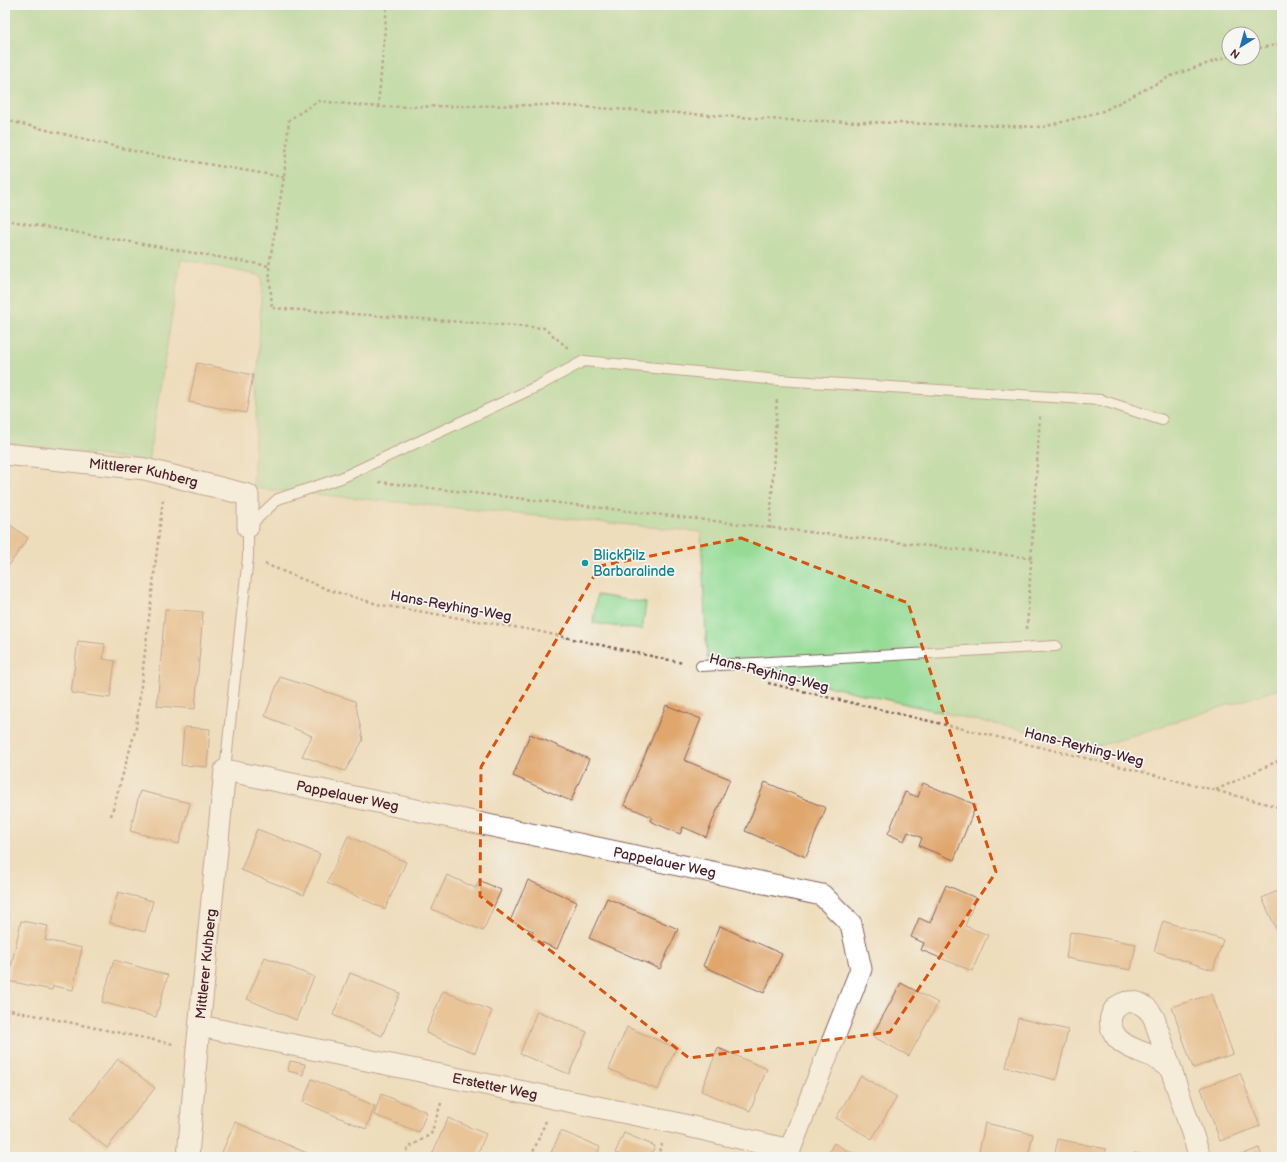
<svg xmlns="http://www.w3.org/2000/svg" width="1287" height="1162" font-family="'Balsamiq Sans',sans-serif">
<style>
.green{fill:#95db95;stroke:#707d60;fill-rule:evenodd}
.building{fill:#e0a66c}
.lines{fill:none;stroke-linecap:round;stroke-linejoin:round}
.lane-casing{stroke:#83625d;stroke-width:12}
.street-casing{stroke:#83625d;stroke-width:23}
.path{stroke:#83625d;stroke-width:2.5;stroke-dasharray:3 3;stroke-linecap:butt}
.lane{stroke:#fff;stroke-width:10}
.street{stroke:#fff;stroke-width:21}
.marked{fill:none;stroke:#d8530f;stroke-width:3;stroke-dasharray:8 5;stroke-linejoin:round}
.culture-dot{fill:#0f9aa8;stroke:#f6f6f2;stroke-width:1.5}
.labels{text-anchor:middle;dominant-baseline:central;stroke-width:3.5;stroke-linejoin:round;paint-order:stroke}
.street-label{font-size:14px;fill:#4a1f2b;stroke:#f6f6f2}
.culture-label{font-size:14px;fill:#0d838f;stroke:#f6f6f2;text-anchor:start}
</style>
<rect width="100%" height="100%" fill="#f6f6f2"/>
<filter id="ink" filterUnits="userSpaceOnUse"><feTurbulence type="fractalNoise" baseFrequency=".025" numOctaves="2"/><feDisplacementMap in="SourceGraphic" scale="8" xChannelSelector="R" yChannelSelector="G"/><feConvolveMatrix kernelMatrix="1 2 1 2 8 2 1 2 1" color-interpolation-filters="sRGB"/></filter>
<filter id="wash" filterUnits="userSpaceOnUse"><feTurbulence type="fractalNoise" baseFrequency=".012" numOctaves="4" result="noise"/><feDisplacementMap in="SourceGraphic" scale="16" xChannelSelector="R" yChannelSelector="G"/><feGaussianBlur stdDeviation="0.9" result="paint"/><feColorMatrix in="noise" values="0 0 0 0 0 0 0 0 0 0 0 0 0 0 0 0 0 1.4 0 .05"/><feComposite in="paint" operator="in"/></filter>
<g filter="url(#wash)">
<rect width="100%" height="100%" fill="#edb"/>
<!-- green -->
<g class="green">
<path d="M 5,5 L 1282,5 L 1282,688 L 1099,746 L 975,720 L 707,658 L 701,532 L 253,488 L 262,276 L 181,259 L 148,462 L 5,442 ZM 1229,34 L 1253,34 L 1253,58 L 1229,58 Z"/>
<path d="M 597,595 L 646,603 L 642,630 L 593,623 Z"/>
</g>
<g id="blocks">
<!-- building -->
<g class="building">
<path d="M 197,363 L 253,375 L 246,413 L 189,402 Z"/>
<path d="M 5,521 L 28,538 L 5,571 Z"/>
<path d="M 165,609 L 203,612 L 195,709 L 157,706 Z"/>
<path d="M 78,641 L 105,644 L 103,659 L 115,661 L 110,698 L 71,693 Z"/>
<path d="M 280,677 L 355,701 L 363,740 L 345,771 L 302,756 L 312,736 L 265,716 Z"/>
<path d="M 666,705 L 701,719 L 684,760 L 730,779 L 706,837 L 683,827 L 680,834 L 650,821 L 652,817 L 624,805 Z"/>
<path d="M 184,727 L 210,729 L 207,767 L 181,765 Z"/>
<path d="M 530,734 L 589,759 L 571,801 L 513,776 Z"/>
<path d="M 765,782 L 826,808 L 806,857 L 745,831 Z"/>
<path d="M 923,783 L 976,805 L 954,860 L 919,846 L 922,838 L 908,832 L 904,841 L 888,834 L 905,792 L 918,797 Z"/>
<path d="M 140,791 L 190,803 L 179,844 L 130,831 Z"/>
<path d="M 257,829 L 320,854 L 304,895 L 241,870 Z"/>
<path d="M 348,836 L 406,862 L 385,909 L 327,883 Z"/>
<path d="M 447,875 L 476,888 L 479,880 L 501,890 L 483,931 L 432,909 Z"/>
<path d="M 528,880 L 577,902 L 557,949 L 531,938 L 533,931 L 510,921 Z"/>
<path d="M 946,885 L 976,898 L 965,926 L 988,935 L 972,971 L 921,950 L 924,943 L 911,937 L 919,918 L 930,923 Z"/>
<path d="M 1282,889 L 1282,938 L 1281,939 L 1262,898 Z"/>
<path d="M 118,892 L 153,901 L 145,932 L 110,923 Z"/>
<path d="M 607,898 L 678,929 L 660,969 L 589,938 Z"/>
<path d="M 21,921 L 48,926 L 45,940 L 82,948 L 73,990 L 53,986 L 52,990 L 8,981 Z"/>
<path d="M 1163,921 L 1223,940 L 1213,970 L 1154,951 Z"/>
<path d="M 720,926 L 782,954 L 764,993 L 703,966 Z"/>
<path d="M 1070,932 L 1136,944 L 1131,970 L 1066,958 Z"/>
<path d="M 265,957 L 314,977 L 296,1020 L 247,999 Z"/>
<path d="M 114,960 L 168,975 L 156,1017 L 102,1002 Z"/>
<path d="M 350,973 L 400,993 L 382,1036 L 333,1015 Z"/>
<path d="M 901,983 L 938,1003 L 909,1056 L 872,1036 Z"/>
<path d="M 443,991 L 492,1011 L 475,1053 L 426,1033 Z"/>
<path d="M 1212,994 L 1233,1054 L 1193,1068 L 1172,1007 Z"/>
<path d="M 537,1011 L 587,1032 L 569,1074 L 520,1054 Z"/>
<path d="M 1018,1018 L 1068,1030 L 1056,1080 L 1006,1067 Z"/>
<path d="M 627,1027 L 676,1048 L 658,1090 L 609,1069 Z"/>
<path d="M 718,1048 L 767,1069 L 750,1111 L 701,1091 Z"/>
<path d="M 118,1059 L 155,1088 L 107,1148 L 70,1119 Z"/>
<path d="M 290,1061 L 305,1064 L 303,1075 L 288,1071 Z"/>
<path d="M 1240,1073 L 1260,1126 L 1220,1141 L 1201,1088 Z"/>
<path d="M 861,1076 L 897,1097 L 872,1139 L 836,1118 Z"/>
<path d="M 312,1079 L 375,1106 L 366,1129 L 303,1102 Z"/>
<path d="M 381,1094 L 427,1112 L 419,1132 L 374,1115 Z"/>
<path d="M 448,1118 L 486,1134 L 476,1157 L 431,1157 Z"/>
<path d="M 235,1122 L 316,1157 L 220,1157 Z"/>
<path d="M 985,1123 L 1033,1134 L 1028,1157 L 978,1157 Z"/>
<path d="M 561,1131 L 600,1147 L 596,1157 L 549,1157 Z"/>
<path d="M 624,1133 L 655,1146 L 651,1157 L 625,1157 L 615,1153 Z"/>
<path d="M 1058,1139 L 1106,1149 L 1104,1157 L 1054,1157 Z"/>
<path d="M 834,1143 L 858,1157 L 826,1157 Z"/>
<path d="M 1259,1148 L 1262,1157 L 1236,1157 Z"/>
<path d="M 1134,1153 L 1150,1156 L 1150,1157 L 1133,1157 Z"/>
</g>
</g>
</g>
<g filter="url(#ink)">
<use href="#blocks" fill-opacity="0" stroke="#83625d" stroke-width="1"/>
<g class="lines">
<defs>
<g id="lane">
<path d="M 701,666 L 1056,646"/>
<path d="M 225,770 L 248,557 L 248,527 L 278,499 L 341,478 L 538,386 L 584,361 L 778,380 L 1101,400 L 1162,420"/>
</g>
<g id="street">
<path id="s1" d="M 5,454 L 145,469 L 248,495 L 248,527"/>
<path id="s2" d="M 200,1026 L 671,1122 L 790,1150"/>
<path d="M 1170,1068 C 1164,1064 1158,1060 1152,1056 C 1140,1051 1123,1047 1115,1035 C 1097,1007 1137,986 1154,1018 L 1200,1157"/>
<path id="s3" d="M 188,1157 L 197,1049 L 225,770 L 822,895 L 851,924 L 861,969 L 787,1157"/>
</g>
</defs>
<!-- lane casing -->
<use href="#lane" class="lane-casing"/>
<!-- street casing -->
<use href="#street" class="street-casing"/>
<!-- path -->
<g class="path">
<path d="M 1253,49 L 1282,44"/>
<path d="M 378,107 L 387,5"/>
<path d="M 5,120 L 147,154 L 284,177"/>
<path d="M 5,220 L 269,266"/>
<path d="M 568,348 L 544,328 L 272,308 L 269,266 L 284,177 L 289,120 L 318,101 L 378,107 L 553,105 L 785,120 L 1043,127 L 1103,111 L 1171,76 L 1229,56"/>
<path d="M 379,482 L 1032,558"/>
<path d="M 770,529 L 777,398"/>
<path d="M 1281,548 L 1282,547"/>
<path d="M 265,564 L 329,590 L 381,605 L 532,630 L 683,663"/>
<path d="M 1027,629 L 1040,414"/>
<path d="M 768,683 C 939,724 1112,762 1282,808"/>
<path d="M 1216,790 L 1282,759"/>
<path d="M 111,816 L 136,728 L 163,499"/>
<path d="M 5,1009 L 173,1044"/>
<path d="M 405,1157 L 408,1148 L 431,1134 L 442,1100"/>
<path d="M 531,1157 L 546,1121"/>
<path d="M 657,1157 L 662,1144"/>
</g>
<!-- lane -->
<use href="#lane" class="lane"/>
<!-- street -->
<use href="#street" class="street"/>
</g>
</g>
<!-- marked area -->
<path d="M0 0H1287V1162H0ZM 741,538 L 908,603 L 996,872 L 890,1032 L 689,1058 L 480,896 L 481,767 L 600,566 Z" fill="#edb" fill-opacity=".55" fill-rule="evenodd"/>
<path class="marked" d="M 741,538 L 908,603 L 996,872 L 890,1032 L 689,1058 L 480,896 L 481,767 L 600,566 Z"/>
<!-- markers -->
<circle class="culture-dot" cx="585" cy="563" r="4"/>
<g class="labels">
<!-- street labels -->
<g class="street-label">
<text stroke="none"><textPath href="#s1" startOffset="140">Mittlerer Kuhberg</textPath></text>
<text transform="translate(451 606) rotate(10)">Hans-Reyhing-Weg</text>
<text transform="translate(769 673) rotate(14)">Hans-Reyhing-Weg</text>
<text transform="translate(1084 747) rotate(14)">Hans-Reyhing-Weg</text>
<text stroke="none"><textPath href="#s3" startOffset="514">Pappelauer Weg</textPath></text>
<text stroke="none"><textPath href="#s3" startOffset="838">Pappelauer Weg</textPath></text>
<text stroke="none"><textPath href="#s3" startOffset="194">Mittlerer Kuhberg</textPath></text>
<text stroke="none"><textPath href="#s2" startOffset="301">Erstetter Weg</textPath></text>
</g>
<!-- culture labels -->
<g class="culture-label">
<text x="593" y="555">BlickPilz<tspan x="593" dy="16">Barbaralinde</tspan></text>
</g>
</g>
<!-- margin -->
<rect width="1287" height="1162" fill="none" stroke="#f6f6f2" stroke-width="20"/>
<!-- north arrow -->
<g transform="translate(1241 46) rotate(217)"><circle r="19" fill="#f6f6f2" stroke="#b1a0a2"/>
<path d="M0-3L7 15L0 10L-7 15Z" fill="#1f6fb2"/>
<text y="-6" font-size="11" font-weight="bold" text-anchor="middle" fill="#4a1f2b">N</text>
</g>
</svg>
